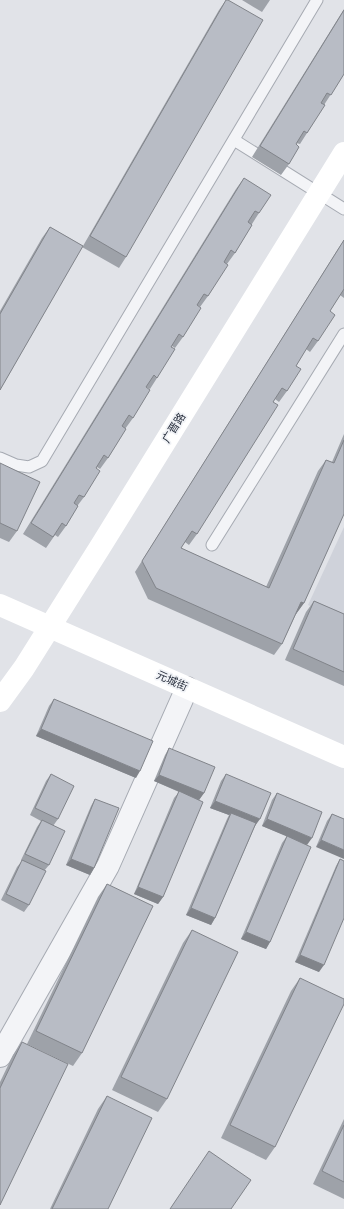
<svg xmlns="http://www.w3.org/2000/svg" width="344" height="1209" font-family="'DejaVu Sans','Noto Sans SC',sans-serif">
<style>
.built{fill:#cfd2da}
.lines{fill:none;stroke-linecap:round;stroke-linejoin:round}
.lane-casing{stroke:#a6aab2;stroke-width:13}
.street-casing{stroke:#a6aab2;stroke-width:24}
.lane{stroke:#f3f4f7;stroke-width:11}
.street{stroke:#f3f4f7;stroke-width:22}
.secondary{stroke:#fff;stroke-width:22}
.wall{fill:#9ea2a9}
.shaded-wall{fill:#81848a}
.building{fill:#b8bcc5;stroke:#81848a}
.labels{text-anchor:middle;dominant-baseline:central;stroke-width:3.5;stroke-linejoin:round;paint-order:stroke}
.street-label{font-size:11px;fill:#2a313f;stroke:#f0f2f6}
</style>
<rect width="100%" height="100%" fill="#e1e3e8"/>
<!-- built -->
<path class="built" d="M 344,527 L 344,622 L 308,605 Z"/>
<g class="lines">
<defs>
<g id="lane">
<path d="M 234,140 L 344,209"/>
<path d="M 0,458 L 16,465 L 29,467 L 42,461 L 317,0"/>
<path d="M 212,545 L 344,334"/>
</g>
<path id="street" d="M 0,1056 L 108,866 L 187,688"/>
</defs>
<!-- lane casing -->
<use href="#lane" class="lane-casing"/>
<!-- street casing -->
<use href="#street" class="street-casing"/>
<!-- lane -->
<use href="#lane" class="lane"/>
<!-- street -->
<use href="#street" class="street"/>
<!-- secondary -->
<g class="secondary">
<path d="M 0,605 L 344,757"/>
<path d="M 0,701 L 24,668 L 102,544 L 344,153"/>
</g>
</g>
<!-- wall -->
<g class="wall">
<path d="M 226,0 L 126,257 L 119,268 L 82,247 L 0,390 L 0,311 L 42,238 L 50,227 L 83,246 L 219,10 Z"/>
<path d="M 242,0 L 270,0 L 262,12 Z"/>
<path d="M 344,9 L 344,74 L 324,105 L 307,133 L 300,144 L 296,143 L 289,164 L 281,175 L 252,157 Z"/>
<path d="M 244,178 L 259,213 L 252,224 L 235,253 L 227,264 L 208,296 L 200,307 L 197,305 L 183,337 L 175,348 L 172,346 L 157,378 L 150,389 L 146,387 L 133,418 L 125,429 L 108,458 L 100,469 L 97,467 L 84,497 L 78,505 L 66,526 L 58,537 L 55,535 L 46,548 L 23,534 L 236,189 Z"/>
<path d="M 344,240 L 344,298 L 340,295 L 330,311 L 318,341 L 310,352 L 306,349 L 296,366 L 287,391 L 279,402 L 275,399 L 197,534 L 189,545 L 185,542 L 181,548 L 266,587 L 318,471 L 326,460 L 332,462 L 344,434 L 344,514 L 304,603 L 296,614 L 282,644 L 274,655 L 148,599 L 135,572 L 338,249 Z"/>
<path d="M 0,463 L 17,531 L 9,542 L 0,538 Z"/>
<path d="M 314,601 L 344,614 L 344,686 L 285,660 L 306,612 Z"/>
<path d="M 54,699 L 136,778 L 36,736 L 49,706 Z"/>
<path d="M 169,748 L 204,793 L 199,800 L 163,897 L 158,904 L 134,894 L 174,798 L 179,792 L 154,781 L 165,755 Z"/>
<path d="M 51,774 L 58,819 L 53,826 L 49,865 L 44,871 L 29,905 L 24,912 L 1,900 L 17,867 L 22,861 L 21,860 L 37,827 L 41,821 L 30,815 L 46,781 Z"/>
<path d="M 226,774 L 255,826 L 215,918 L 211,925 L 186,915 L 227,819 L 229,815 L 210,808 L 221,781 Z"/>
<path d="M 277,793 L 307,845 L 270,942 L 266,949 L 241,939 L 282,843 L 287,836 L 262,826 L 272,800 Z"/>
<path d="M 95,799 L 94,868 L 90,875 L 66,865 L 91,806 Z"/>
<path d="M 332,814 L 344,819 L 316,847 L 327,821 Z"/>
<path d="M 340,859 L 319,972 L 295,962 L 336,866 Z"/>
<path d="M 107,884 L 82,1053 L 73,1066 L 27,1044 L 98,897 Z"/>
<path d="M 192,930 L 167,1099 L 158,1112 L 112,1090 L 183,943 Z"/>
<path d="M 300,978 L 275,1147 L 266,1160 L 221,1138 L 291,991 Z"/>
<path d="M 22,1042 L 0,1205 L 0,1082 L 13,1055 Z"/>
<path d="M 107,1096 L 108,1209 L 50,1209 L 98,1109 Z"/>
<path d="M 344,1119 L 344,1199 L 313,1184 Z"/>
</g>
<!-- shaded-wall -->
<g class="shaded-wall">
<path d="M 301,602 L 304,603 L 296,614 L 294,613 Z"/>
<path d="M 41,729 L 140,771 L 136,778 L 36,736 Z"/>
<path d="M 159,775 L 204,793 L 199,800 L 154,781 Z"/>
<path d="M 215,801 L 260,819 L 255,826 L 230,816 L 231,813 L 229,815 L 210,808 Z"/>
<path d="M 267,819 L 312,838 L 307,845 L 262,826 Z"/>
<path d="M 321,840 L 344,850 L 344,859 L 316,847 Z"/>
<path d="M 71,859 L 94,868 L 90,875 L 66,865 Z"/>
<path d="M 138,887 L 163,897 L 158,904 L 134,894 Z"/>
<path d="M 191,908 L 215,918 L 211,925 L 186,915 Z"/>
<path d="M 246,932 L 270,942 L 266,949 L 241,939 Z"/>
<path d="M 300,955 L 324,965 L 319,972 L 295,962 Z"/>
</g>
<!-- building -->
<g class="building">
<path d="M 226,0 L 228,0 L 263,20 L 126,257 L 90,236 Z"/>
<path d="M 344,10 L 344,74 L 331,95 L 327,93 L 321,103 L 325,105 L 307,133 L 304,131 L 296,144 L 299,147 L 289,164 L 260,146 Z"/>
<path d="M 244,178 L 271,195 L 259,213 L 255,211 L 248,222 L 252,225 L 235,253 L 231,250 L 224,262 L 228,265 L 208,296 L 204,294 L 197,305 L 201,308 L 183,337 L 179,334 L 171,347 L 175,349 L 157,378 L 154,375 L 146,387 L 150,390 L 133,418 L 129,415 L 122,426 L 126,429 L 108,458 L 104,455 L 96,468 L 100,471 L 84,497 L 79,495 L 74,503 L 78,506 L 66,526 L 62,523 L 53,537 L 31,523 Z"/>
<path d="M 50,227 L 83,246 L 0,390 L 0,314 Z"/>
<path d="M 344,240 L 344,289 L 330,311 L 335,315 L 318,341 L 313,338 L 296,366 L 301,369 L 287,391 L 282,388 L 273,402 L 278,405 L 197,534 L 192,531 L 181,548 L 269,588 L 326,460 L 334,463 L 344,440 L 344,514 L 304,603 L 301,602 L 282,644 L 156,588 L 142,561 Z"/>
<path d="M 0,463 L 40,482 L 17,531 L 0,523 Z"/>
<path d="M 314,601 L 344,614 L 344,672 L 293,649 Z"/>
<path d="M 54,699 L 153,741 L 140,771 L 41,729 Z"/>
<path d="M 169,748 L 215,767 L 204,793 L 159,775 Z"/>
<path d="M 51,774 L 74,786 L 58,819 L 35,808 Z"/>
<path d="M 226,774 L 271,793 L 260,819 L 215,801 Z"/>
<path d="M 179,791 L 203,802 L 163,897 L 138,887 Z"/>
<path d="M 277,793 L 322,812 L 312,838 L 267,819 Z"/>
<path d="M 95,799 L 119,808 L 94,868 L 71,859 Z"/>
<path d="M 231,813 L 256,823 L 215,918 L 191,908 Z"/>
<path d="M 332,814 L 344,819 L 344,850 L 321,840 Z"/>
<path d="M 42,820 L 65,831 L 49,865 L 25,854 Z"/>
<path d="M 287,836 L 311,847 L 270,942 L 246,932 Z"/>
<path d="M 340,859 L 344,861 L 344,918 L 324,965 L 300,955 Z"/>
<path d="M 22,860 L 46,871 L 29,905 L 6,894 Z"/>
<path d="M 107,884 L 153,906 L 82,1053 L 36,1031 Z"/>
<path d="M 192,930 L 238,952 L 167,1099 L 121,1077 Z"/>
<path d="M 300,978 L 344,999 L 344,1004 L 275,1147 L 230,1125 Z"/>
<path d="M 22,1042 L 68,1064 L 0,1205 L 0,1088 Z"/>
<path d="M 107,1096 L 152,1118 L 108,1209 L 52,1209 Z"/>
<path d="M 344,1125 L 344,1182 L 322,1171 Z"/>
<path d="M 209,1151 L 251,1180 L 231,1209 L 170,1209 Z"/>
</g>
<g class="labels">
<!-- street labels -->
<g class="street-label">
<text transform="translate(174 428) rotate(-58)">广晋路</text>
<text transform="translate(172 681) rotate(24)">元城街</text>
</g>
</g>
</svg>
